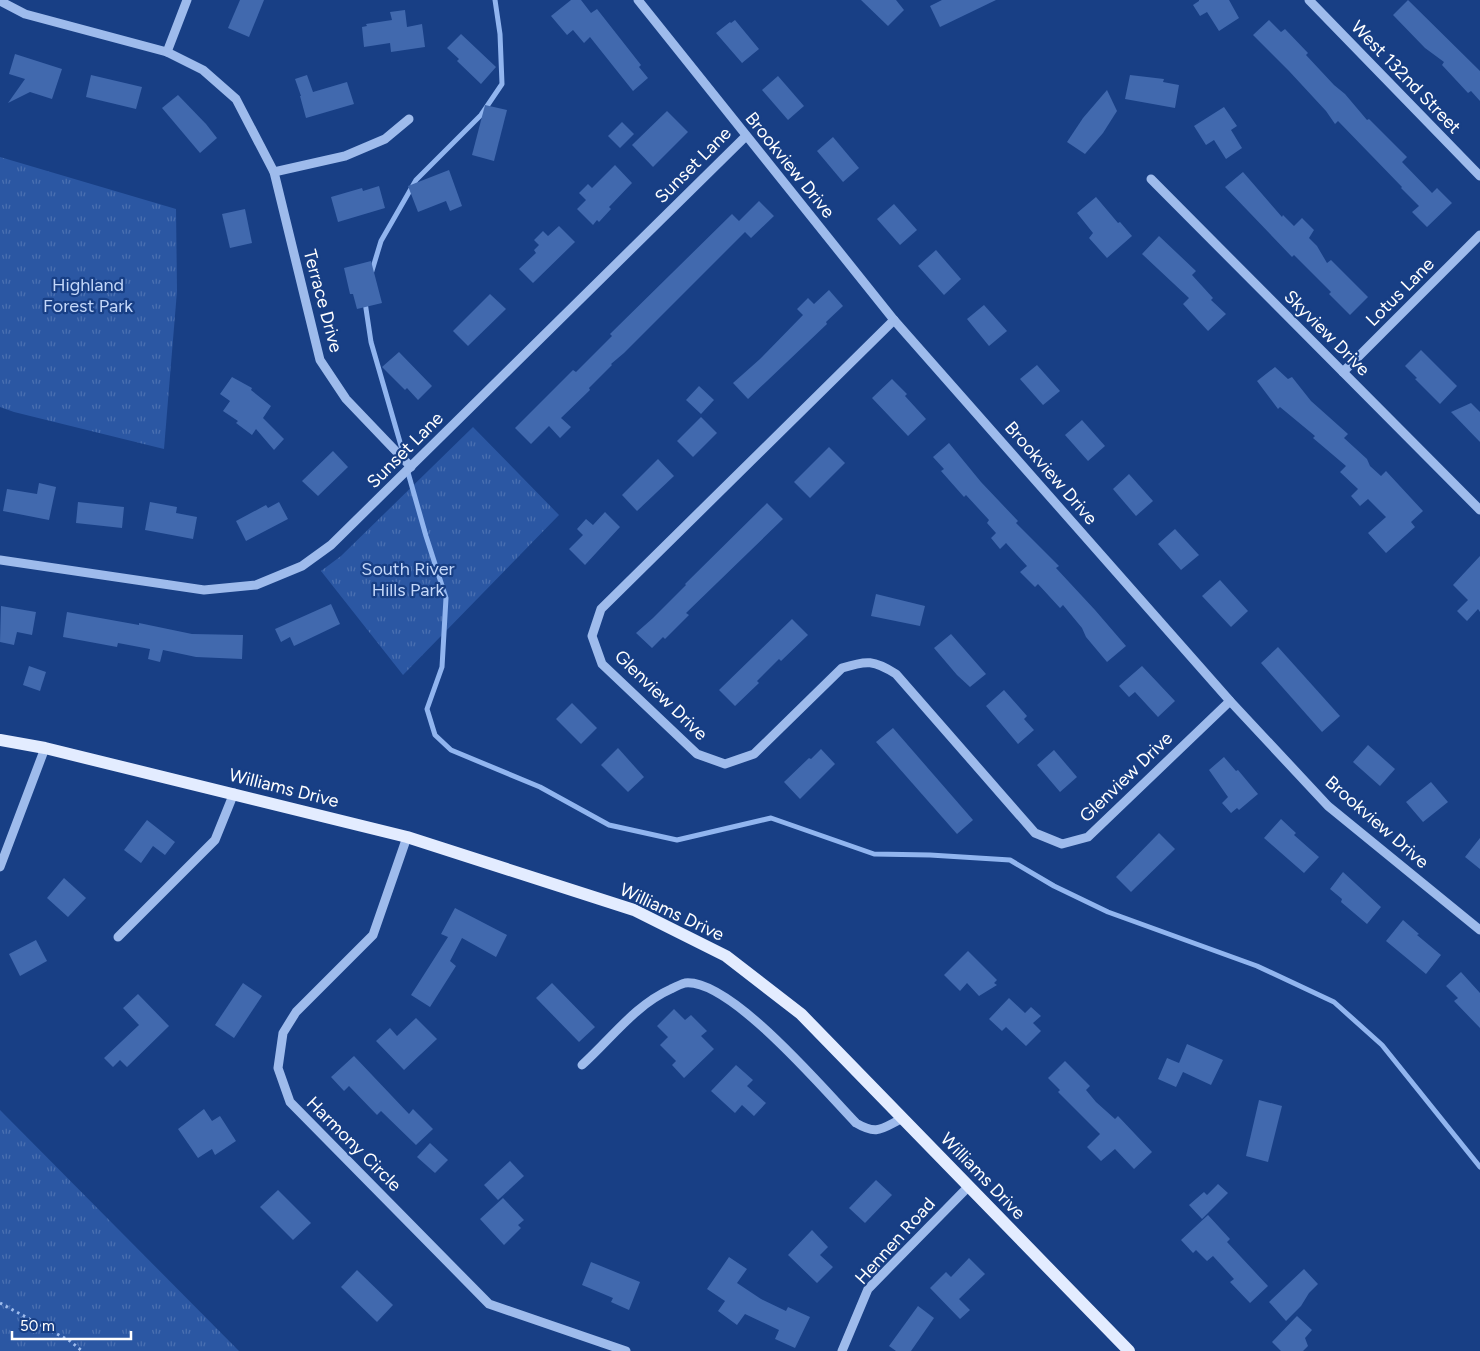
<svg xmlns="http://www.w3.org/2000/svg" width="1480" height="1351" font-family="Figtree,sans-serif">
<style>
.park{fill:url(#park-tufts)}
.lines{fill:none;stroke-linecap:round;stroke-linejoin:round}
.stream{stroke:#91b5ef;stroke-width:5}
.building{fill:#4169ae}
.path{stroke:#9ebbec;stroke-width:3;stroke-dasharray:2.5 4;stroke-linecap:butt}
.minor{stroke:#9ebbec;stroke-width:9}
.major{stroke:#e3ecff;stroke-width:12}
.labels{text-anchor:middle;dominant-baseline:central;stroke-width:4.5;stroke-linejoin:round;paint-order:stroke}
.street-label{font-size:18px;fill:#fff;stroke:#183f85}
.park-label{font-size:18px;fill:#c3d7f9;stroke:#183f85}
</style>
<defs>
<pattern id="park-tufts" width="24" height="20" patternUnits="userSpaceOnUse" patternTransform="scale(1.25)"><rect width="24" height="20" fill="#2b57a3"/><path d="M3 7l-1-3M5 7V3M7 7l1-3M15 17l-1-3M17 17v-4M19 17l1-3" fill="none" stroke="#4b70b1"/></pattern>
</defs>
<rect width="100%" height="100%" fill="#183f85"/>
<!-- park -->
<g class="park">
<path d="M 0,157 L 176,209 L 177,291 L 164,449 L 14,412 L 0,407 Z"/>
<path d="M 473,427 L 559,515 L 403,675 L 321,571 L 341,556 Z"/>
<path d="M 0,1110 L 239,1351 L 0,1351 Z"/>
</g>
<g class="lines">
<!-- stream -->
<g class="stream">
<path d="M 371,274 L 381,241 L 416,180 L 481,115 L 502,84 L 500,34 L 495,0"/>
<path d="M 365,302 L 371,342 L 404,456"/>
<path d="M 407,469 L 426,536 L 446,598 L 442,667 L 427,709 L 435,735 L 451,750 L 540,787 L 609,825 L 677,840 L 771,818 L 874,854 L 930,855 L 1010,860 L 1054,886 L 1108,912 L 1257,966 L 1334,1002 L 1382,1045 L 1480,1167"/>
</g>
</g>
<!-- building -->
<g class="building">
<path d="M 240,0 L 264,0 L 249,37 L 228,28 Z"/>
<path d="M 571,0 L 581,0 L 591,13 L 597,9 L 641,65 L 639,67 L 648,78 L 633,91 L 590,37 L 584,43 L 573,30 L 567,35 L 551,16 Z"/>
<path d="M 861,0 L 896,0 L 904,10 L 888,26 Z"/>
<path d="M 942,0 L 996,0 L 940,27 L 930,6 Z"/>
<path d="M 1199,0 L 1229,0 L 1239,18 L 1219,31 L 1207,12 L 1200,16 L 1193,5 L 1199,1 Z"/>
<path d="M 1408,0 L 1480,71 L 1480,101 L 1471,91 L 1468,93 L 1442,65 L 1444,62 L 1425,48 L 1393,15 Z"/>
<path d="M 405,10 L 407,27 L 422,24 L 425,47 L 391,52 L 390,43 L 364,47 L 362,27 L 367,26 L 366,24 L 392,20 L 390,12 Z"/>
<path d="M 735,20 L 759,49 L 742,63 L 716,33 L 730,22 L 731,23 Z"/>
<path d="M 1269,20 L 1281,32 L 1285,29 L 1308,53 L 1306,55 L 1334,85 L 1345,94 L 1367,120 L 1369,119 L 1407,157 L 1402,162 L 1432,193 L 1437,188 L 1452,203 L 1427,227 L 1412,212 L 1419,206 L 1401,188 L 1402,187 L 1338,121 L 1335,124 L 1326,111 L 1289,71 L 1253,35 Z"/>
<path d="M 461,34 L 496,67 L 481,84 L 457,61 L 459,59 L 447,48 Z"/>
<path d="M 15,54 L 62,69 L 52,99 L 30,92 L 8,103 L 25,79 L 9,74 Z"/>
<path d="M 91,75 L 142,87 L 136,109 L 86,97 Z"/>
<path d="M 307,75 L 313,92 L 347,82 L 354,104 L 306,118 L 300,96 L 301,96 L 295,79 Z"/>
<path d="M 1130,75 L 1164,79 L 1163,82 L 1179,85 L 1175,108 L 1125,99 Z"/>
<path d="M 778,76 L 804,106 L 788,120 L 762,90 Z"/>
<path d="M 1107,90 L 1117,111 L 1103,133 L 1085,154 L 1067,142 L 1083,118 Z"/>
<path d="M 178,95 L 206,124 L 217,138 L 200,153 L 162,108 Z"/>
<path d="M 485,105 L 507,110 L 494,161 L 472,155 Z"/>
<path d="M 1224,107 L 1237,126 L 1231,130 L 1242,148 L 1226,159 L 1214,140 L 1206,145 L 1194,126 Z"/>
<path d="M 667,111 L 688,132 L 653,167 L 632,145 Z"/>
<path d="M 622,122 L 634,134 L 620,148 L 608,136 Z"/>
<path d="M 833,137 L 859,168 L 843,182 L 817,151 Z"/>
<path d="M 615,165 L 632,183 L 609,207 L 611,209 L 599,222 L 597,220 L 593,225 L 577,209 L 586,200 L 579,193 L 588,184 L 592,188 Z"/>
<path d="M 449,170 L 462,206 L 450,211 L 446,201 L 418,212 L 408,186 Z"/>
<path d="M 1243,172 L 1282,217 L 1283,215 L 1294,226 L 1302,218 L 1314,230 L 1309,238 L 1317,246 L 1327,263 L 1331,260 L 1368,297 L 1350,315 L 1329,294 L 1331,292 L 1294,255 L 1292,257 L 1225,187 Z"/>
<path d="M 379,186 L 385,208 L 338,222 L 331,197 L 362,188 L 363,191 Z"/>
<path d="M 1096,197 L 1118,223 L 1120,222 L 1132,236 L 1107,258 L 1089,238 L 1093,233 L 1077,213 Z"/>
<path d="M 759,201 L 774,216 L 751,238 L 745,232 L 624,353 L 611,364 L 612,365 L 589,388 L 590,390 L 561,418 L 571,427 L 560,438 L 549,426 L 531,444 L 515,428 L 573,370 L 576,372 L 612,336 L 610,334 L 732,214 L 739,221 Z"/>
<path d="M 894,204 L 917,230 L 900,245 L 877,219 Z"/>
<path d="M 245,209 L 252,243 L 230,248 L 222,214 Z"/>
<path d="M 559,226 L 575,242 L 533,283 L 519,269 L 536,253 L 534,250 L 539,245 L 534,240 L 543,231 L 548,236 Z"/>
<path d="M 1159,236 L 1196,271 L 1192,275 L 1213,298 L 1211,300 L 1226,314 L 1208,331 L 1183,304 L 1189,298 L 1142,254 Z"/>
<path d="M 936,250 L 961,279 L 944,295 L 918,266 Z"/>
<path d="M 371,261 L 382,303 L 357,309 L 353,294 L 350,294 L 344,268 Z"/>
<path d="M 829,290 L 843,306 L 826,322 L 827,324 L 748,399 L 733,383 L 760,359 L 803,315 L 797,309 L 808,298 L 814,304 Z"/>
<path d="M 490,294 L 506,309 L 468,346 L 453,331 Z"/>
<path d="M 984,305 L 1007,331 L 989,346 L 967,319 Z"/>
<path d="M 1421,350 L 1457,386 L 1440,404 L 1415,379 L 1417,378 L 1405,366 Z"/>
<path d="M 399,352 L 432,386 L 418,400 L 407,388 L 405,390 L 382,367 Z"/>
<path d="M 1037,365 L 1060,391 L 1043,405 L 1020,379 Z"/>
<path d="M 1275,367 L 1288,379 L 1292,377 L 1311,401 L 1348,434 L 1344,438 L 1367,459 L 1370,466 L 1381,476 L 1386,471 L 1423,511 L 1411,522 L 1415,527 L 1386,553 L 1368,533 L 1386,517 L 1368,499 L 1360,506 L 1351,496 L 1358,489 L 1340,472 L 1346,466 L 1313,438 L 1315,436 L 1280,407 L 1278,409 L 1257,381 Z"/>
<path d="M 232,377 L 252,388 L 251,390 L 271,406 L 263,418 L 284,439 L 274,450 L 256,429 L 252,435 L 236,423 L 238,421 L 223,411 L 230,401 L 220,394 Z"/>
<path d="M 892,379 L 907,394 L 905,396 L 926,419 L 908,436 L 872,398 Z"/>
<path d="M 699,386 L 714,400 L 701,414 L 686,400 Z"/>
<path d="M 1471,403 L 1480,412 L 1480,442 L 1451,412 Z"/>
<path d="M 701,417 L 717,433 L 693,457 L 677,441 Z"/>
<path d="M 1082,420 L 1105,446 L 1088,461 L 1065,435 Z"/>
<path d="M 949,443 L 981,482 L 1018,521 L 1016,523 L 1059,566 L 1056,568 L 1095,610 L 1126,646 L 1107,662 L 1086,637 L 1082,628 L 1063,605 L 1060,608 L 1038,584 L 1035,587 L 1020,572 L 1027,566 L 1006,543 L 1000,549 L 991,538 L 996,533 L 987,523 L 989,520 L 966,495 L 964,497 L 941,471 L 944,469 L 933,457 Z"/>
<path d="M 829,447 L 845,463 L 810,498 L 794,482 Z"/>
<path d="M 333,451 L 348,467 L 318,496 L 302,481 Z"/>
<path d="M 658,459 L 674,476 L 637,511 L 622,495 Z"/>
<path d="M 1129,474 L 1153,501 L 1136,516 L 1113,489 Z"/>
<path d="M 39,483 L 56,487 L 49,520 L 3,511 L 7,489 L 37,494 Z"/>
<path d="M 78,502 L 124,507 L 122,528 L 76,523 Z"/>
<path d="M 150,502 L 177,507 L 176,513 L 197,517 L 193,539 L 145,530 Z"/>
<path d="M 279,502 L 288,519 L 246,541 L 236,521 L 266,505 L 268,508 Z"/>
<path d="M 767,503 L 783,519 L 686,613 L 689,615 L 665,639 L 663,637 L 652,648 L 636,633 L 653,618 L 686,585 L 685,584 Z"/>
<path d="M 605,512 L 620,527 L 585,565 L 569,549 L 583,535 L 577,529 L 586,519 L 593,525 Z"/>
<path d="M 1175,529 L 1199,555 L 1181,570 L 1158,544 Z"/>
<path d="M 1480,556 L 1480,612 L 1478,609 L 1467,621 L 1457,611 L 1468,600 L 1453,585 Z"/>
<path d="M 1220,580 L 1248,611 L 1231,627 L 1202,596 Z"/>
<path d="M 876,594 L 925,606 L 920,626 L 871,616 Z"/>
<path d="M 331,604 L 340,624 L 294,646 L 290,637 L 281,642 L 275,629 Z"/>
<path d="M 1,606 L 36,612 L 32,635 L 17,632 L 14,645 L 0,642 Z"/>
<path d="M 67,612 L 139,625 L 139,623 L 192,634 L 243,635 L 242,659 L 196,657 L 163,650 L 160,662 L 148,659 L 150,649 L 118,643 L 117,647 L 63,637 Z"/>
<path d="M 792,619 L 808,635 L 781,661 L 779,659 L 757,681 L 759,683 L 735,706 L 719,690 Z"/>
<path d="M 951,634 L 986,674 L 970,687 L 957,675 L 934,648 Z"/>
<path d="M 1278,647 L 1340,716 L 1322,732 L 1261,663 Z"/>
<path d="M 29,666 L 46,672 L 40,691 L 23,685 Z"/>
<path d="M 1142,666 L 1175,701 L 1158,717 L 1135,692 L 1129,697 L 1119,686 Z"/>
<path d="M 1004,690 L 1027,716 L 1024,719 L 1034,730 L 1018,744 L 986,706 Z"/>
<path d="M 572,703 L 597,728 L 581,744 L 556,719 Z"/>
<path d="M 893,728 L 973,820 L 957,834 L 876,742 Z"/>
<path d="M 1368,745 L 1395,769 L 1380,786 L 1353,762 Z"/>
<path d="M 618,748 L 644,777 L 628,792 L 601,765 Z"/>
<path d="M 821,749 L 835,764 L 800,799 L 784,782 L 809,758 L 811,759 Z"/>
<path d="M 1054,750 L 1077,777 L 1060,792 L 1037,765 Z"/>
<path d="M 1224,757 L 1236,771 L 1238,770 L 1258,794 L 1239,810 L 1237,808 L 1231,813 L 1222,803 L 1228,797 L 1209,770 Z"/>
<path d="M 1431,782 L 1448,802 L 1423,822 L 1406,802 Z"/>
<path d="M 1281,819 L 1296,833 L 1294,835 L 1319,857 L 1304,873 L 1264,838 Z"/>
<path d="M 147,820 L 175,842 L 165,855 L 153,846 L 141,863 L 124,850 Z"/>
<path d="M 1159,833 L 1175,849 L 1131,892 L 1116,877 Z"/>
<path d="M 1480,838 L 1480,869 L 1465,857 Z"/>
<path d="M 1343,872 L 1381,907 L 1367,924 L 1341,902 L 1342,899 L 1330,889 Z"/>
<path d="M 64,878 L 86,898 L 68,917 L 47,898 Z"/>
<path d="M 455,908 L 507,935 L 496,957 L 462,938 L 450,961 L 456,966 L 430,1007 L 411,995 L 448,937 L 441,934 Z"/>
<path d="M 1403,920 L 1419,934 L 1417,935 L 1441,955 L 1426,974 L 1386,941 Z"/>
<path d="M 36,940 L 47,961 L 20,976 L 9,954 Z"/>
<path d="M 968,951 L 997,980 L 994,983 L 997,985 L 979,996 L 967,983 L 960,991 L 944,975 Z"/>
<path d="M 1461,972 L 1480,993 L 1480,1028 L 1454,1001 L 1458,998 L 1446,986 Z"/>
<path d="M 243,983 L 262,996 L 234,1038 L 215,1025 Z"/>
<path d="M 552,983 L 595,1027 L 579,1042 L 536,998 Z"/>
<path d="M 138,994 L 169,1026 L 127,1067 L 120,1060 L 113,1067 L 104,1058 L 139,1025 L 123,1008 Z"/>
<path d="M 1009,998 L 1025,1013 L 1031,1007 L 1041,1016 L 1033,1023 L 1041,1031 L 1026,1046 L 1006,1027 L 1002,1031 L 989,1019 Z"/>
<path d="M 674,1009 L 685,1020 L 691,1015 L 707,1031 L 701,1036 L 714,1049 L 684,1078 L 672,1065 L 676,1061 L 660,1045 L 668,1037 L 657,1026 Z"/>
<path d="M 416,1018 L 437,1039 L 404,1070 L 376,1041 L 390,1028 L 397,1036 Z"/>
<path d="M 1187,1044 L 1223,1060 L 1211,1085 L 1183,1072 L 1176,1087 L 1158,1079 L 1167,1058 L 1179,1063 Z"/>
<path d="M 354,1056 L 409,1114 L 413,1109 L 433,1129 L 416,1145 L 381,1111 L 377,1115 L 349,1086 L 344,1091 L 331,1077 Z"/>
<path d="M 1065,1061 L 1090,1086 L 1086,1090 L 1096,1102 L 1115,1119 L 1118,1116 L 1152,1152 L 1134,1169 L 1115,1149 L 1101,1161 L 1087,1147 L 1100,1134 L 1058,1092 L 1060,1090 L 1048,1078 Z"/>
<path d="M 736,1065 L 753,1080 L 747,1086 L 766,1103 L 754,1116 L 742,1105 L 735,1113 L 711,1091 Z"/>
<path d="M 1259,1100 L 1282,1106 L 1268,1162 L 1246,1156 Z"/>
<path d="M 204,1109 L 212,1121 L 220,1116 L 236,1141 L 215,1155 L 212,1149 L 198,1158 L 178,1129 Z"/>
<path d="M 430,1143 L 448,1160 L 435,1173 L 417,1157 Z"/>
<path d="M 510,1161 L 524,1176 L 498,1200 L 484,1185 Z"/>
<path d="M 876,1180 L 892,1195 L 865,1223 L 849,1208 Z"/>
<path d="M 1218,1184 L 1228,1193 L 1202,1219 L 1189,1205 L 1204,1192 L 1207,1195 Z"/>
<path d="M 278,1190 L 311,1223 L 293,1240 L 260,1207 Z"/>
<path d="M 503,1198 L 524,1220 L 518,1225 L 521,1228 L 504,1245 L 480,1219 Z"/>
<path d="M 1208,1215 L 1230,1239 L 1227,1242 L 1268,1286 L 1250,1303 L 1230,1282 L 1234,1279 L 1213,1256 L 1207,1261 L 1196,1250 L 1193,1253 L 1181,1240 Z"/>
<path d="M 812,1230 L 828,1247 L 820,1255 L 833,1267 L 817,1283 L 788,1255 Z"/>
<path d="M 729,1257 L 747,1269 L 737,1283 L 761,1299 L 786,1311 L 788,1307 L 810,1317 L 795,1348 L 775,1339 L 779,1330 L 745,1314 L 737,1325 L 718,1311 L 725,1301 L 707,1289 Z"/>
<path d="M 969,1258 L 985,1274 L 959,1299 L 970,1310 L 960,1319 L 930,1288 L 946,1272 L 951,1277 Z"/>
<path d="M 591,1262 L 640,1282 L 629,1310 L 611,1302 L 613,1298 L 582,1285 Z"/>
<path d="M 1304,1269 L 1318,1284 L 1309,1293 L 1301,1306 L 1286,1321 L 1269,1302 Z"/>
<path d="M 357,1270 L 393,1305 L 377,1322 L 341,1287 Z"/>
<path d="M 918,1306 L 934,1318 L 911,1351 L 896,1351 L 889,1346 Z"/>
<path d="M 1297,1316 L 1312,1330 L 1305,1338 L 1308,1346 L 1303,1351 L 1281,1351 L 1272,1342 Z"/>
</g>
<g class="lines">
<!-- path -->
<path class="path" d="M 0,1303 L 70,1341 L 82,1351"/>
<!-- minor -->
<g class="minor">
<path d="M 638,0 L 894,320 L 1230,701 L 1328,806 L 1480,930"/>
<path d="M 1309,0 L 1480,176"/>
<path d="M 0,1 L 25,14 L 167,52 L 203,70 L 236,99 L 274,172 L 320,360 L 346,399 L 411,467"/>
<path d="M 167,52 L 187,0"/>
<path d="M 274,172 L 345,156 L 385,139 L 409,119"/>
<path d="M 1151,179 L 1480,510"/>
<path d="M 894,320 L 601,609 L 592,636 L 602,664 L 697,754 L 725,764 L 754,754 L 842,668 C 867,660 874,660 896,674 L 1035,833 L 1062,844 L 1088,837 L 1230,701"/>
<path d="M 1343,372 L 1480,235"/>
<path d="M 0,560 L 204,590 L 256,585 L 302,566 L 331,545 L 746,136"/>
<path d="M 407,837 L 373,935 L 296,1012 L 283,1033 L 278,1068 L 290,1102 L 489,1304 L 626,1351"/>
<path d="M 0,867 L 45,748"/>
<path d="M 118,937 L 215,840 L 234,793"/>
<path d="M 582,1065 C 611,1039 635,1005 671,989 C 675,987 681,984 685,983 C 730,978 825,1091 856,1123 C 878,1136 882,1128 903,1118"/>
<path d="M 842,1351 L 868,1289 L 969,1186"/>
</g>
<!-- major -->
<path class="major" d="M 0,740 L 45,748 L 407,837 L 634,910 L 726,956 L 801,1014 L 1129,1351"/>
</g>
<g class="labels">
<!-- street labels -->
<g class="street-label">
<text transform="translate(1406 77) rotate(46)">West 132nd Street</text>
<text transform="translate(693 165) rotate(-45)">Sunset Lane</text>
<text transform="translate(790 165) rotate(51)">Brookview Drive</text>
<text transform="translate(1400 292) rotate(-45)">Lotus Lane</text>
<text transform="translate(323 301) rotate(75)">Terrace Drive</text>
<text transform="translate(1327 333) rotate(45)">Skyview Drive</text>
<text transform="translate(405 450) rotate(-45)">Sunset Lane</text>
<text transform="translate(1051 473) rotate(49)">Brookview Drive</text>
<text transform="translate(661 695) rotate(44)">Glenview Drive</text>
<text transform="translate(1126 777) rotate(-44)">Glenview Drive</text>
<text transform="translate(284 788) rotate(14)">Williams Drive</text>
<text transform="translate(1377 822) rotate(41)">Brookview Drive</text>
<text transform="translate(672 912) rotate(25)">Williams Drive</text>
<text transform="translate(354 1144) rotate(45)">Harmony Circle</text>
<text transform="translate(983 1176) rotate(46)">Williams Drive</text>
<text transform="translate(895 1241) rotate(-48)">Hennen Road</text>
</g>
<!-- park labels -->
<g class="park-label">
<text x="88" y="285">Highland<tspan x="88" dy="21">Forest Park</tspan></text>
<text x="408" y="569">South River<tspan x="408" dy="21">Hills Park</tspan></text>
</g>
</g>
<!-- scale -->
<path d="M12 1331v8h119v-8" fill="none" stroke="#ffffff" stroke-width="2.5"/>
<text x="20" y="1331" font-size="15" fill="#ffffff" stroke="#183f85" stroke-width="4" paint-order="stroke">50 m</text>
</svg>
